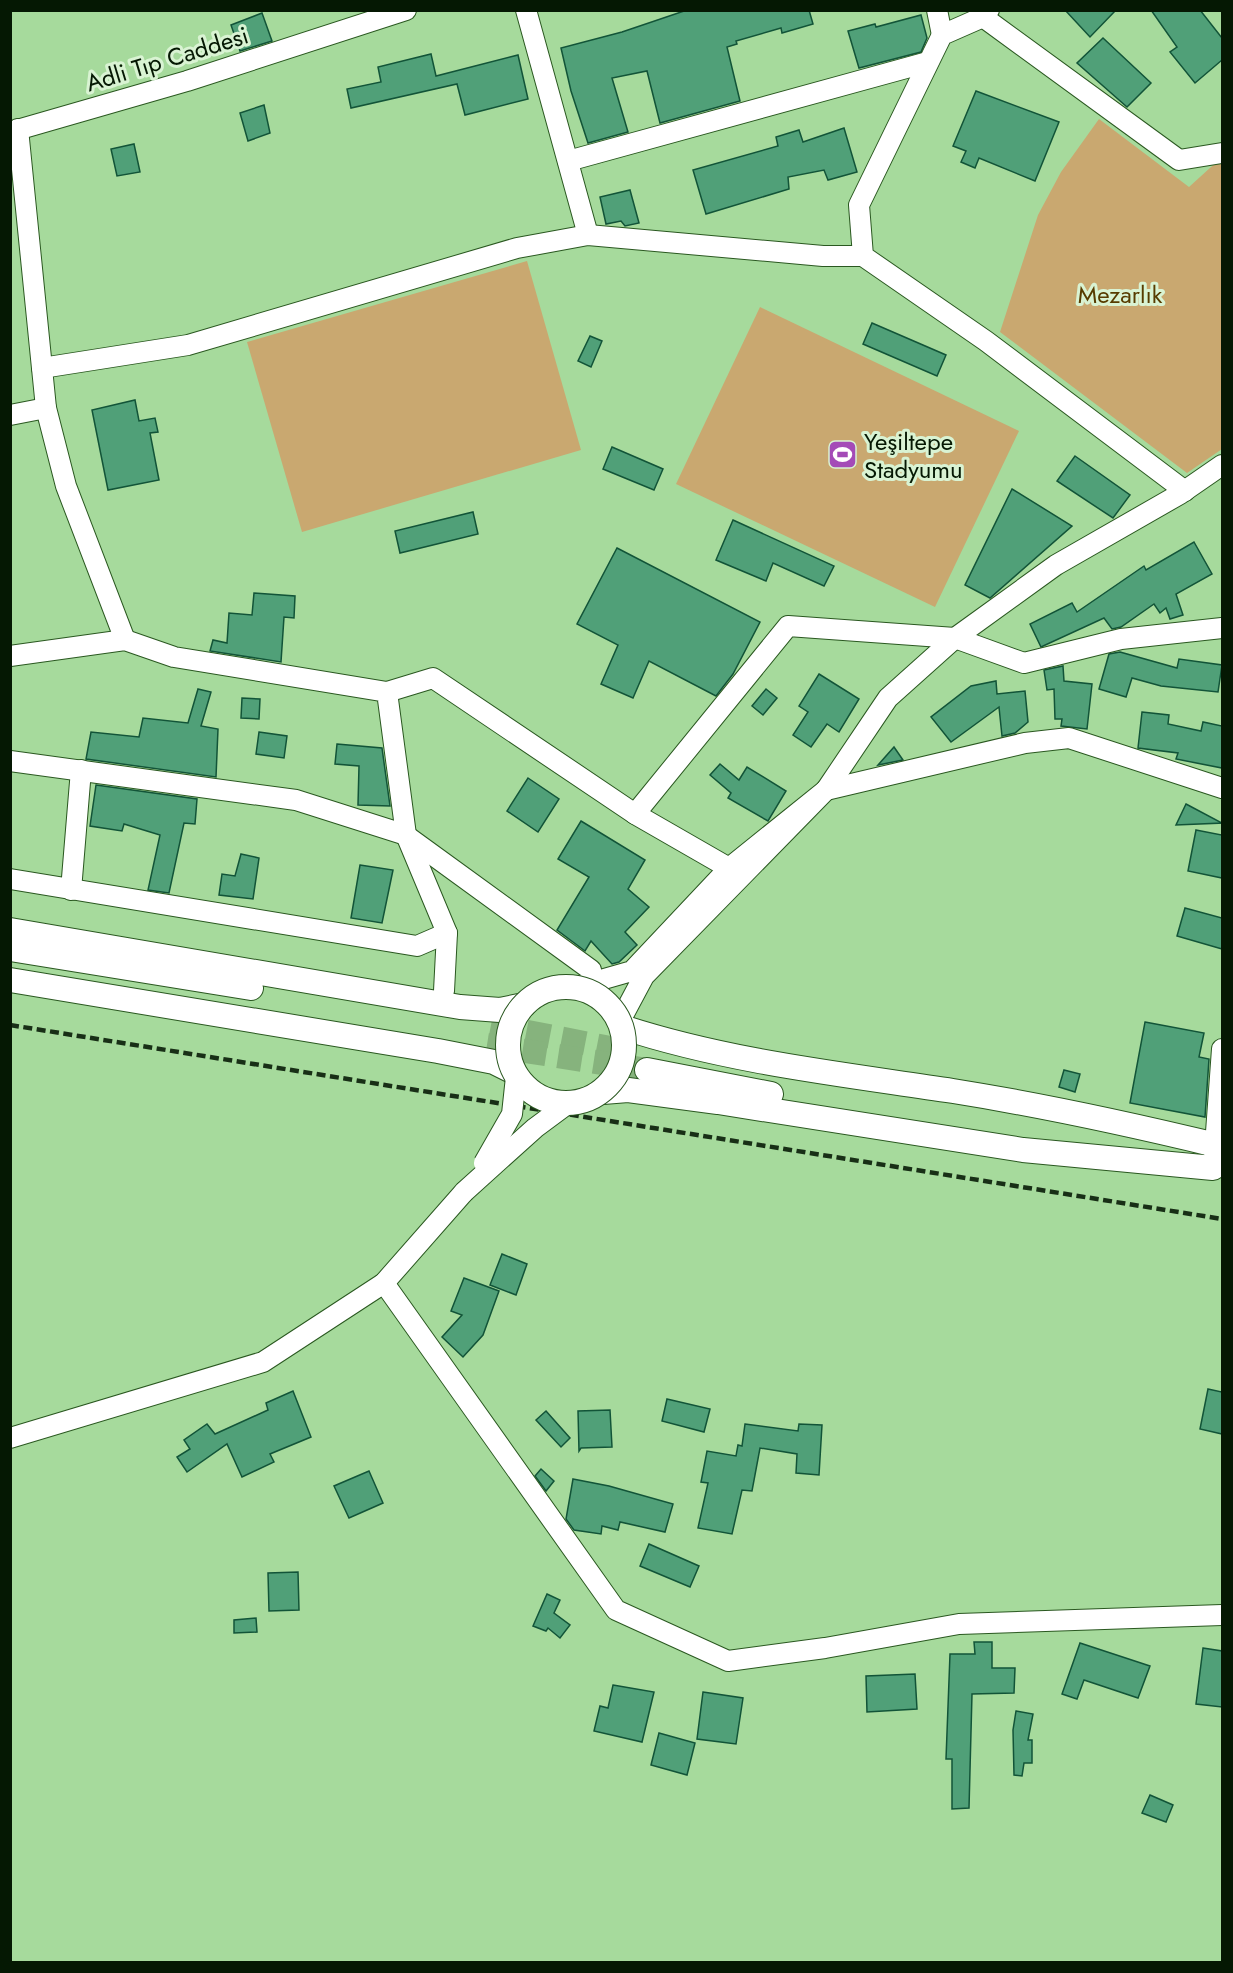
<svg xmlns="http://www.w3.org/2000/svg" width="1233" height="1973" font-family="Jost,sans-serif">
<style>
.green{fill:#c9a870}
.building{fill:#50a078;stroke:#125438;stroke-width:1.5}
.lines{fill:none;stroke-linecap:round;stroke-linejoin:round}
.major-tunnel{stroke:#86b37d;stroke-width:24;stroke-dasharray:24 12;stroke-linecap:butt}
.minor-casing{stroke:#2a5820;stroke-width:22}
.major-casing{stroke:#2a5820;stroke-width:26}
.minor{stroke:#fff;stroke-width:20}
.major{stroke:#fff;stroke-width:24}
.rail{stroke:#182f16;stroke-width:4.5;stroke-dasharray:9 4.5;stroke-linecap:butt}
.minor-bridge-casing{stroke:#2a5820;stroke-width:22;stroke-linecap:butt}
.major-bridge-casing{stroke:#2a5820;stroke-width:26;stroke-linecap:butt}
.minor-bridge{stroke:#fff;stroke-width:20}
.major-bridge{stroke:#fff;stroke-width:24}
.labels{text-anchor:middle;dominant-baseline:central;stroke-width:6;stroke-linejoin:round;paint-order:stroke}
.street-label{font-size:24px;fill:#051803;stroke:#d9f3d3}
.park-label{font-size:24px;fill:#573c00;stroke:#d9f3d3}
.poi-label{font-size:24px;fill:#051803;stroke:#d9f3d3;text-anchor:start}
</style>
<rect width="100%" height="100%" fill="#a6da9c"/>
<!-- green -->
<g class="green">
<path d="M 1099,119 L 1189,187 L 1222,157 L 1222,449 L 1187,473 L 1000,332 L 1038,215 L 1061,172 Z"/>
<path d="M 527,261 L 581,450 L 302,532 L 247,342 Z"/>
<path d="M 760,307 L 1019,431 L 935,607 L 676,484 Z"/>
</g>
<!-- building -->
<g class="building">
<path d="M 687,10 L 809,10 L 813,24 L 782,33 L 781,28 L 736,41 L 737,44 L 727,47 L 740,101 L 660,123 L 647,71 L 612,78 L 628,132 L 588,143 L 571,91 L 561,48 L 622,32 Z"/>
<path d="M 1065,10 L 1116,10 L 1090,37 Z"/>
<path d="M 1151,10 L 1200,10 L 1222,38 L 1222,60 L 1195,83 L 1170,52 L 1177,47 Z"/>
<path d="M 262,13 L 272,41 L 240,51 L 231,25 Z"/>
<path d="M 921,15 L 927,38 L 921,52 L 859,68 L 848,31 L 875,24 L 876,27 Z"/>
<path d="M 1103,38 L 1151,83 L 1127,107 L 1077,63 Z"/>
<path d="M 431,54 L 436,76 L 518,55 L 528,99 L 465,115 L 457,84 L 351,108 L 347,89 L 381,82 L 378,67 Z"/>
<path d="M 976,91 L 1059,122 L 1035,181 L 979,158 L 975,168 L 961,162 L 966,151 L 953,146 Z"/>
<path d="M 264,105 L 270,133 L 248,141 L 240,113 Z"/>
<path d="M 844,128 L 857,172 L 828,180 L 824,170 L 788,177 L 789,189 L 706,214 L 693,170 L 778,146 L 776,137 L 799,130 L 803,142 Z"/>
<path d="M 134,144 L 140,172 L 117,176 L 111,149 Z"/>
<path d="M 630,190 L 639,223 L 625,226 L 621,221 L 606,224 L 600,197 Z"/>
<path d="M 872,323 L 946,355 L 937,376 L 863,344 Z"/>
<path d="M 590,336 L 602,341 L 591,367 L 578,361 Z"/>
<path d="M 135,400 L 139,421 L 155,418 L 158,432 L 150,433 L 159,480 L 108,490 L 92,410 Z"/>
<path d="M 612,447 L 663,469 L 654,490 L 603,469 Z"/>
<path d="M 1075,456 L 1130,495 L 1113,518 L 1057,481 Z"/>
<path d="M 1012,489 L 1072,526 L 990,598 L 965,585 Z"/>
<path d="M 473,512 L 478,534 L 400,553 L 395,531 Z"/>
<path d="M 733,520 L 834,566 L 824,586 L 773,563 L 766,581 L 716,560 Z"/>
<path d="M 1194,542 L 1212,574 L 1176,594 L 1183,615 L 1170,619 L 1166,608 L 1160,613 L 1154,604 L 1121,627 L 1112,629 L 1104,618 L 1041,647 L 1030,624 L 1072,603 L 1077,612 L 1144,566 L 1146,570 Z"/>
<path d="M 617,548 L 760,622 L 733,674 L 716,696 L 649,661 L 633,698 L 601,684 L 618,645 L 577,624 Z"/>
<path d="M 254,593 L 295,596 L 294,618 L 284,617 L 281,662 L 210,651 L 213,640 L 227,643 L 229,613 L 252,615 Z"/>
<path d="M 1120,652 L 1177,668 L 1179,659 L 1222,665 L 1218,692 L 1161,686 L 1132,678 L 1126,697 L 1099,689 L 1109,654 Z"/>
<path d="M 1063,666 L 1064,681 L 1092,684 L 1087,729 L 1061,726 L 1062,719 L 1055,719 L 1054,689 L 1047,690 L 1044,670 Z"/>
<path d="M 819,674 L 859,699 L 839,732 L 827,724 L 811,747 L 793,735 L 808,712 L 799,706 Z"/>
<path d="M 996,681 L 997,694 L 1025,691 L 1028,722 L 1015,733 L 1002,736 L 999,707 L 951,742 L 931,717 L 971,686 Z"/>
<path d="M 198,689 L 211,692 L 201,726 L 218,729 L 216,777 L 86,759 L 91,732 L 139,737 L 143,718 L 188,723 Z"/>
<path d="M 766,689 L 777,698 L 763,715 L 752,706 Z"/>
<path d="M 242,698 L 260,699 L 259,719 L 241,718 Z"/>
<path d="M 1142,712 L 1169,715 L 1168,724 L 1201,731 L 1203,722 L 1222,726 L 1222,768 L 1176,759 L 1178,753 L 1138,748 Z"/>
<path d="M 259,732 L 287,736 L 284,758 L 256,754 Z"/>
<path d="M 337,744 L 382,748 L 390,806 L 358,805 L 359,766 L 335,764 Z"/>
<path d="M 894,747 L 903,760 L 878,765 Z"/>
<path d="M 720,764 L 739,780 L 747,767 L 786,791 L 768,821 L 728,798 L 731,793 L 710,775 Z"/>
<path d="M 528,778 L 559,799 L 538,832 L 507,811 Z"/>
<path d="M 96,785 L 197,799 L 195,824 L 184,823 L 169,893 L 148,890 L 160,835 L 124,824 L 122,831 L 90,826 Z"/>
<path d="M 1186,804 L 1222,823 L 1176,825 Z"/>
<path d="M 581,821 L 645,860 L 628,889 L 649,907 L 625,932 L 637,945 L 619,962 L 612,964 L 591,941 L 585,951 L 557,930 L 589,877 L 558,859 Z"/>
<path d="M 1196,830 L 1222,835 L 1222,878 L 1188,871 Z"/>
<path d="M 241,854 L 259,858 L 253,899 L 219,895 L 222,874 L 235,876 Z"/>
<path d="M 360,865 L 393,870 L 382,923 L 351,918 Z"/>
<path d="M 1185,908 L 1222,918 L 1222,949 L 1177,936 Z"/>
<path d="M 1145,1022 L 1204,1033 L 1199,1057 L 1209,1059 L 1205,1117 L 1130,1103 Z"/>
<path d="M 1064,1070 L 1080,1074 L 1075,1092 L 1059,1087 Z"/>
<path d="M 502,1254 L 527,1264 L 516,1295 L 490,1285 Z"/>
<path d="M 464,1278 L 499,1291 L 483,1335 L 463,1357 L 442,1337 L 462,1315 L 451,1311 Z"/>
<path d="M 1208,1389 L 1222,1392 L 1222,1434 L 1200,1429 Z"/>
<path d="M 293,1391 L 311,1437 L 270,1454 L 274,1462 L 242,1477 L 227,1444 L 187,1472 L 177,1457 L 190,1449 L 184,1440 L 207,1424 L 215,1434 L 268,1410 L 266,1403 Z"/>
<path d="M 667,1399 L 710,1409 L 704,1432 L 662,1421 Z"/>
<path d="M 610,1410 L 612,1447 L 581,1448 L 579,1451 L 578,1411 Z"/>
<path d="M 546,1411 L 570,1438 L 561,1447 L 536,1420 Z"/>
<path d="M 745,1424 L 798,1431 L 799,1424 L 822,1425 L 819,1475 L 796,1473 L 797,1454 L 760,1448 L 752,1491 L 742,1490 L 732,1534 L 698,1528 L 708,1483 L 701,1482 L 707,1451 L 736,1456 L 738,1445 L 742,1446 Z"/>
<path d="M 541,1469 L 554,1481 L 546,1491 L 535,1476 Z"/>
<path d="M 369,1471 L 383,1503 L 349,1518 L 334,1486 Z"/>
<path d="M 573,1479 L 609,1486 L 673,1504 L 665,1532 L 620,1522 L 618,1530 L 602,1526 L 601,1534 L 574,1530 L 566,1519 Z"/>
<path d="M 649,1544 L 699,1566 L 690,1587 L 640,1566 Z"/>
<path d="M 298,1572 L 299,1610 L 269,1611 L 268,1573 Z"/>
<path d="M 547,1594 L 560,1600 L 554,1613 L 570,1625 L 560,1638 L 548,1628 L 546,1631 L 533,1626 Z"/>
<path d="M 256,1618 L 257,1632 L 234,1633 L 234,1620 Z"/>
<path d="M 974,1642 L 992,1642 L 992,1668 L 1015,1668 L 1014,1693 L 972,1694 L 969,1808 L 952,1809 L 952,1759 L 946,1759 L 950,1654 L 975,1654 Z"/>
<path d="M 1080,1643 L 1150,1666 L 1138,1698 L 1084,1680 L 1077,1699 L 1062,1694 Z"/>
<path d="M 1203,1648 L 1222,1651 L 1222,1707 L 1196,1704 Z"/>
<path d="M 915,1674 L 917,1709 L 867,1712 L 866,1676 Z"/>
<path d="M 613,1685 L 654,1692 L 642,1742 L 594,1731 L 600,1706 L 608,1708 Z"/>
<path d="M 703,1692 L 743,1698 L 736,1744 L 697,1739 Z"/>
<path d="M 1016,1711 L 1033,1714 L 1028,1740 L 1032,1740 L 1032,1763 L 1024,1763 L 1022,1776 L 1014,1775 L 1013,1730 Z"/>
<path d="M 659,1733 L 695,1743 L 687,1775 L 651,1765 Z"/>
<path d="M 1150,1795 L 1173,1805 L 1166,1822 L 1142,1813 Z"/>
</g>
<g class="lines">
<!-- major-tunnel -->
<g class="major-tunnel">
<path d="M 491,1025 L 636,1053"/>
<path d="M 487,1045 L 647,1070"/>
</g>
<defs>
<g id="minor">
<path d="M 526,10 L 588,235"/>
<path d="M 937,10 L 942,35"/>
<path d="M 989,10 L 983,17 L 942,35 L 859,205 L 863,256 L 986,341 L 1185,491"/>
<path d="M 983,17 L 1179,160 L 1222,153"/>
<path d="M 18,129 L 46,408 L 66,486 L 125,640"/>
<path d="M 10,132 L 187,81 L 406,10"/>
<path d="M 568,161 L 928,62"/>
<path d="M 42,368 L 188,345 L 517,248 L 588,235 L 823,256 L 863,256"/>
<path d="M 10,415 L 46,408"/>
<path d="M 10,656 L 125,640 L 174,657 L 387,692 L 406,835 L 296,800 L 10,761"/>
<path d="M 387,692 L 433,678 L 635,814 L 729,868"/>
<path d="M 826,790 L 888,698 L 955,638 L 1056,565 L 1180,494 L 1222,465"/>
<path d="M 826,790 L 1025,743 L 1069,738 L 1222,788"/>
<path d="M 635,814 L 788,626 L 955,638 L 1024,663 L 1121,639 L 1222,628"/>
<path d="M 408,837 L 591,970"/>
<path d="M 10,879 L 417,946 L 447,933 L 406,835"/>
<path d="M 71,890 L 81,770"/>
<path d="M 576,987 L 632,971 L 729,868 L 826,790 L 644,976 L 620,1021"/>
<path d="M 444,991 L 447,933"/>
<path d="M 1214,1160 L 1222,1049"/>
<path d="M 384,1283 L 616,1610 L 728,1661 L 825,1648 L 959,1624 L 1222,1615"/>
<path d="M 10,1438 L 263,1362 L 384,1283 L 464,1192"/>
</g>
<g id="major">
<path d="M 10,930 L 460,1007 L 500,1010 L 524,1005"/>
<path d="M 10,949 L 251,988"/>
<path d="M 10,980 L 438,1051 L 494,1062 L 514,1072"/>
<path d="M 622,1027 C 729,1062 842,1074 953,1091 C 1041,1105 1129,1124 1216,1145"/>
<path d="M 647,1070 L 771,1094"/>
<path d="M 603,1092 L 628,1090 L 718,1102 L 1023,1150 L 1213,1168"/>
</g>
</defs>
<!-- minor casing -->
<use href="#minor" class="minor-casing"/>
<!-- major casing -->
<use href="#major" class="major-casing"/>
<!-- minor -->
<use href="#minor" class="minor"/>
<!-- major -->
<use href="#major" class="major"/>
<!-- rail -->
<path class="rail" d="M 10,1025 L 1222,1219"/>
<defs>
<g id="minor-bridge">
<path d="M 484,1163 L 512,1114 L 516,1077"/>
<path d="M 464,1192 L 535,1128 L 566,1105"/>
</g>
<circle id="major-bridge" cx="566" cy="1045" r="58"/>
</defs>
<!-- minor-bridge casing -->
<use href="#minor-bridge" class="minor-bridge-casing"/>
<!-- major-bridge casing -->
<use href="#major-bridge" class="major-bridge-casing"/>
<!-- minor-bridge -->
<use href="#minor-bridge" class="minor-bridge"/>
<!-- major-bridge -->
<use href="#major-bridge" class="major-bridge"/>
</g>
<!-- icons -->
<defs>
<symbol id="stadium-square" viewBox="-11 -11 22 22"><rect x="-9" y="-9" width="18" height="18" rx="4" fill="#a44bb7" stroke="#d9f3d3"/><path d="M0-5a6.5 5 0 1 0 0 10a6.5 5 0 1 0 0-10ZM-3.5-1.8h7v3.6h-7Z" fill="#fff"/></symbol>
</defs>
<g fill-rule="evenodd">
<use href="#stadium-square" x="826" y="438" width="33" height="33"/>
</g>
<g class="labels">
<!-- street labels -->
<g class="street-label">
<text transform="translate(167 59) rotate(-17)">Adli Tıp Caddesi</text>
</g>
<!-- park labels -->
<g class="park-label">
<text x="1120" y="294">Mezarlık</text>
</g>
<!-- poi labels -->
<g class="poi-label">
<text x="864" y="441">Yeşiltepe<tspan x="864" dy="28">Stadyumu</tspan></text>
</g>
</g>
<!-- border -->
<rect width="1233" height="1973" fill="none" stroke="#051803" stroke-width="24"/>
</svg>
